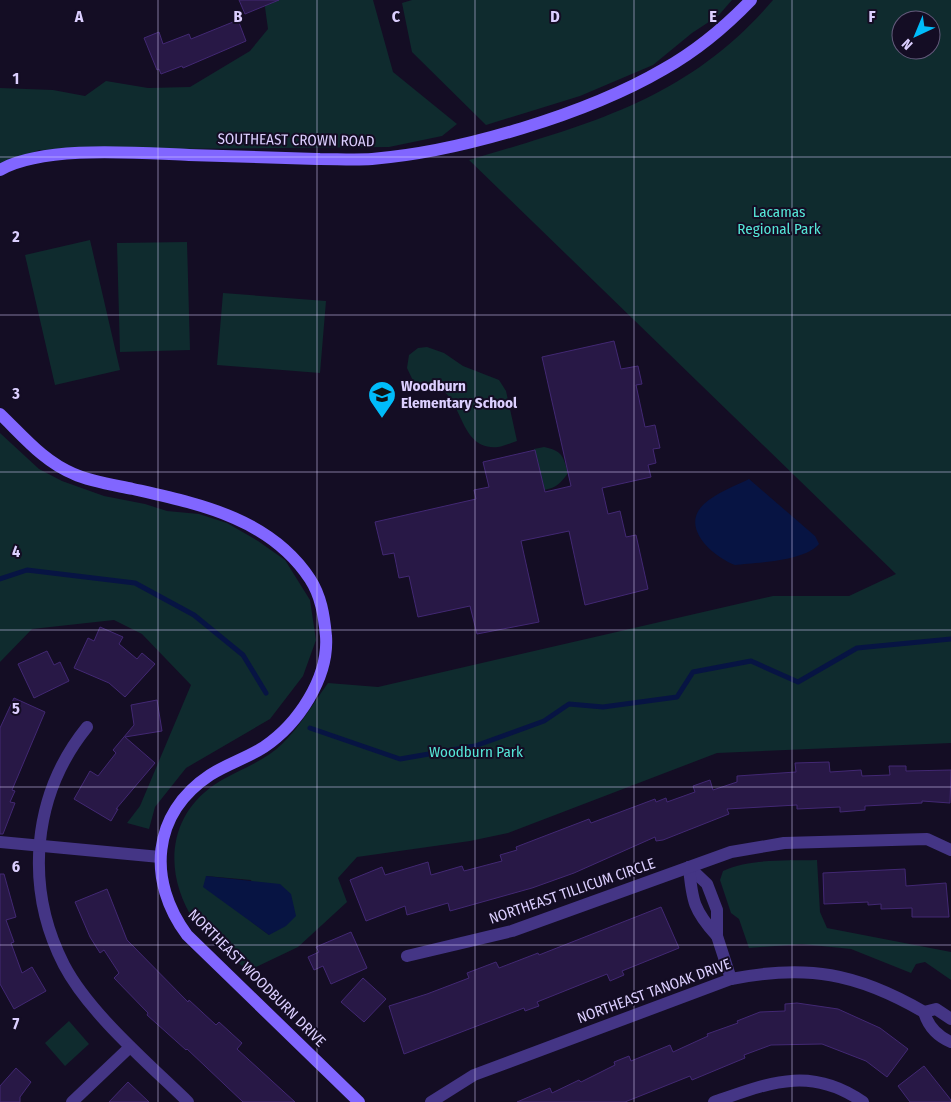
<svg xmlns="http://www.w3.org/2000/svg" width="951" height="1102" font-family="'Fira Sans Condensed',sans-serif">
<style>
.green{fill:#0f2b2e;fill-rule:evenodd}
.water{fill:#071443}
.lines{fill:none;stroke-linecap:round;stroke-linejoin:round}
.stream{stroke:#071443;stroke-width:5}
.building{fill:#281846;stroke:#422873}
.street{stroke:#443585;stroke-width:12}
.secondary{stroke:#8166ff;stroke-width:12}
.grid{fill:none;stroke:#dccfff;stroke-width:1;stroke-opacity:0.55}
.labels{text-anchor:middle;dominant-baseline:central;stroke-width:4;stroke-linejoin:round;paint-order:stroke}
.street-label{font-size:15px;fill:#dccfff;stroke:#140d24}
.park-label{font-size:15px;fill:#55e6d7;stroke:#140d24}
.poi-label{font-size:15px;font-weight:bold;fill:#dccfff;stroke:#140d24;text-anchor:start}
.grid-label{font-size:16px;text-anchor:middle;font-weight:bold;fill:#dccfff;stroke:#140d24;stroke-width:4;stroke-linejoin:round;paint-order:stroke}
</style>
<rect width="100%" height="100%" fill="#140d24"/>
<!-- green -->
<g class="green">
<path d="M 264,0 L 373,0 L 393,72 L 457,124 L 442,136 L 389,147 L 39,150 L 0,167 L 0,88 L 53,90 L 85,96 L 106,81 L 148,88 L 190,87 L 250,51 L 268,29 Z"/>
<path d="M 412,0 L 732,0 L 718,16 L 692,33 L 653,65 L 580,96 L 486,125 L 412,52 L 402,3 Z"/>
<path d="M 773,0 L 951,0 L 951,743 L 717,753 L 508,833 L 470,841 L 357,857 L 338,878 L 347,902 L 298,947 L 248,971 C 233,958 205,937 195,922 C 164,876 166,818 214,785 C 236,770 263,763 282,744 C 299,728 314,702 328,683 L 378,687 L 773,596 L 849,596 L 896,574 L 469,160 C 589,124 688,100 773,0 ZM 901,20 L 931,20 L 931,50 L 901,50 ZM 206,876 L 251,880 L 269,935 L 253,923 Z"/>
<path d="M 90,240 L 120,370 L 55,385 L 25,255 Z"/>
<path d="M 187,242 L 190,350 L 120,352 L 117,243 Z"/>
<path d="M 223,293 L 326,301 L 320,373 L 217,365 Z"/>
<path d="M 427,347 L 444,353 L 463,366 L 499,380 L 506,391 L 517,441 C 511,443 504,446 498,447 C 456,451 465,391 431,385 C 426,384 420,385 415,385 L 407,368 L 409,355 L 418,348 Z"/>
<path d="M 0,433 L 39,469 L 62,481 L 104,496 L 145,504 L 167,511 L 199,514 L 227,523 L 258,541 L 285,560 L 310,600 L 316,640 L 303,676 L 270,719 L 186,768 L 155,807 L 149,829 L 127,823 L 140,806 L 191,685 L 142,634 L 114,620 L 32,629 L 0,662 Z"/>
<path d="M 544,447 C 562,451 563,455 568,473 C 561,483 556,488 544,490 L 534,449 Z"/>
<path d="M 817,860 L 820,912 L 827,928 L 951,952 L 951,980 L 925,962 L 916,964 L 911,973 L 851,949 L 802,944 L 749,948 L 739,919 L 731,913 L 720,880 L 723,871 C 751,858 787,861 817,860 Z"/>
<path d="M 69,1021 L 89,1044 L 65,1066 L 45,1043 Z"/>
</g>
<!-- water -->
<g class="water">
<path d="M 749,479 L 815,536 L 819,544 C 805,561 756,563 735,565 C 713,557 679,527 704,504 C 716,493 735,486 749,479 Z"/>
<path d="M 206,876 L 280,884 L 291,894 L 296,916 L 286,926 L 269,935 L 203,887 Z"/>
</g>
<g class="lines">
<!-- stream -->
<g class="stream">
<path d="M 0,579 L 27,570 L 135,583 L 194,615 L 243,655 L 266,693"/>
<path d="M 310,728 L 400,759 L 475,746 L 544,721 L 569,704 L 603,707 L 677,697 L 693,672 L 751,661 L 798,682 L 857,648 L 951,639"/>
</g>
</g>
<!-- building -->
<g class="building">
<path d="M 239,0 L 279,0 L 245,14 Z"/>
<path d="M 238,20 L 246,41 L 183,68 L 182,66 L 161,74 L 159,69 L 157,70 L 144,38 L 159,32 L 163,44 L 189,34 L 191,39 Z"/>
<path d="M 614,341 L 621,369 L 638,366 L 642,384 L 636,385 L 645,427 L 655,425 L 660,448 L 653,449 L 656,463 L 648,465 L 651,477 L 602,488 L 608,514 L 620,511 L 626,537 L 636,535 L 648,589 L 585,605 L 569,531 L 521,541 L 539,622 L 477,634 L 470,606 L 418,617 L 409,576 L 399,578 L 394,553 L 383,555 L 375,522 L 476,499 L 474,490 L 489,487 L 483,462 L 535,450 L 545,492 L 571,486 L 542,357 Z"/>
<path d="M 100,627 L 123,637 L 119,644 L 137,659 L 142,653 L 155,664 L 125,697 L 109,683 L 74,668 L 88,638 L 94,641 Z"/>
<path d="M 47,651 L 54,665 L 60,662 L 69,681 L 34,698 L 18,664 Z"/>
<path d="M 14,698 L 45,712 L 12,790 L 15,791 L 10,802 L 15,803 L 3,834 L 0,834 L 0,728 Z"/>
<path d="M 157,700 L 162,731 L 125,737 L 155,763 L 116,809 L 118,809 L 111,821 L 74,799 L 90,771 L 98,776 L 116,753 L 113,750 L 134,725 L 131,705 Z"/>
<path d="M 829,762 L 830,772 L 861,770 L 862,776 L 890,775 L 889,766 L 906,766 L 906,771 L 951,770 L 950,803 L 922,801 L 922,803 L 865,806 L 865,810 L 840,812 L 840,807 L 797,809 L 797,805 L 727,809 L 729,814 L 663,840 L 656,841 L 655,837 L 574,873 L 532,888 L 450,911 L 448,903 L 407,915 L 405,906 L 366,921 L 350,880 L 382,867 L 385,875 L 428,862 L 431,875 L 462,866 L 464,871 L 502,861 L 500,855 L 517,850 L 516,847 L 589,819 L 591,823 L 655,799 L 656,802 L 666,798 L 667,802 L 695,792 L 693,786 L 710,780 L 713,790 L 737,782 L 737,776 L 796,772 L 795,763 Z"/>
<path d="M 905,869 L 906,886 L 946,883 L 949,917 L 912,917 L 912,908 L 881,909 L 881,904 L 868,905 L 868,902 L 824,904 L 823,873 Z"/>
<path d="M 0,874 L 4,874 L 16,917 L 6,920 L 14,942 L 11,943 L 22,973 L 32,967 L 46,991 L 14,1009 L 0,984 Z"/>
<path d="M 107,889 L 127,940 L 188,1002 L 189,1000 L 216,1025 L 219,1022 L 242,1043 L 237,1049 L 295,1102 L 243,1102 L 187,1049 L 186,1050 L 147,1015 L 148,1013 L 114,978 L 119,973 L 104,950 L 100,953 L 90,937 L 75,902 Z"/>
<path d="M 661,907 L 679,948 L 622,971 L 624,975 L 610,981 L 607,974 L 537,1002 L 539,1006 L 525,1011 L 524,1008 L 404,1054 L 389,1006 L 427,994 L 469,978 L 467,973 L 496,962 L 499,968 L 538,953 L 539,955 Z"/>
<path d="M 351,932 L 367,968 L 331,984 L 323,966 L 314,970 L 308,957 L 319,952 L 316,947 Z"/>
<path d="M 363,978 L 386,999 L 364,1022 L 341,1002 Z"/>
<path d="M 797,1003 L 838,1009 L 880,1028 L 908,1049 L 887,1077 L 866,1061 L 822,1044 L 771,1045 L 744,1055 L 745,1058 L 692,1080 L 690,1076 L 625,1102 L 517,1102 L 550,1088 L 552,1093 L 579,1080 L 581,1082 L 615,1065 L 614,1062 L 629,1056 L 631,1061 L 670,1045 L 673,1052 L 708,1036 L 707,1034 L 738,1023 L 737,1021 L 760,1012 L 785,1011 L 785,1004 Z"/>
<path d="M 924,1066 L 951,1100 L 951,1102 L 910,1102 L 898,1086 Z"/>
<path d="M 16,1068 L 31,1082 L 20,1097 L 20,1102 L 0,1102 L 0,1086 Z"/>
<path d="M 128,1082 L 149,1102 L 109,1102 Z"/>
</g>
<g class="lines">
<!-- street -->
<g class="street">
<path d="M 87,727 C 32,795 24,887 64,965 C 89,1013 149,1064 188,1102"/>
<path d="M 0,842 L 160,857"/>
<path d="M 689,867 L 707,884 L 717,910 L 717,936 L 731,979"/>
<path d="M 689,867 C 692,901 694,911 717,936"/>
<path d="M 407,956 L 512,931 L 731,852 L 784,843 L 927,839 L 951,850"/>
<path d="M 924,1012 L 936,1009 L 951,1019"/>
<path d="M 72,1102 L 130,1047"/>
<path d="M 431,1102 L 474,1075 L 731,979 C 807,964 857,973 924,1012 C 928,1026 937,1036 951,1042"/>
<path d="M 714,1102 C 769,1083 810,1065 863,1102"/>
</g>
<!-- secondary -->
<g class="secondary">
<path d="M 0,170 C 44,145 137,153 189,155 C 232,156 276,158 320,159 C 337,159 355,160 372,159 C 460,152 587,114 664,69 C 696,51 725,27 751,0"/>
<path d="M 0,414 C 23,436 44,462 74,474 C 92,482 114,485 133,489 C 199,504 270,518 310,579 C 321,596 324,615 326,636 C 329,678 298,724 264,747 C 247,758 227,764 210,775 C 151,814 147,881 187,935 L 359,1102"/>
</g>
</g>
<!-- grid -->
<path class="grid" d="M 158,0 L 158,1102M 317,0 L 317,1102M 475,0 L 475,1102M 634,0 L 634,1102M 792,0 L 792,1102M 0,157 L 951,157M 0,315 L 951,315M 0,472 L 951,472M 0,630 L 951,630M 0,787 L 951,787M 0,945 L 951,945"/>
<!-- icons -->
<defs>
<symbol id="school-pin" viewBox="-11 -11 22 30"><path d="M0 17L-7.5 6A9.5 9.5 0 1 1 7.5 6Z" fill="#00bcfa" stroke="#140d24"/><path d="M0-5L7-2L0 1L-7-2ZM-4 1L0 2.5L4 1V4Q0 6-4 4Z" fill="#111"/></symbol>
</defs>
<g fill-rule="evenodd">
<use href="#school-pin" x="366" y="379" width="32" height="43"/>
</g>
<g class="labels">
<!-- street labels -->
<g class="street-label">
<text transform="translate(296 140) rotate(1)">SOUTHEAST CROWN ROAD</text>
<text transform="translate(572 891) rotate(-19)">NORTHEAST TILLICUM CIRCLE</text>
<text transform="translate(257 978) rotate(45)">NORTHEAST WOODBURN DRIVE</text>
<text transform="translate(654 991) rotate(-20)">NORTHEAST TANOAK DRIVE</text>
</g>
<!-- park labels -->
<g class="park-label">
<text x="779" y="212">Lacamas<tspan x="779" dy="17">Regional Park</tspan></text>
<text x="476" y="752">Woodburn Park</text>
</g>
<!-- poi labels -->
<g class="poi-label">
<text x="401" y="386">Woodburn<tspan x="401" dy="17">Elementary School</tspan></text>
</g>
</g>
<g class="grid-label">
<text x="79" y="22">A</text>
<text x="238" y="22">B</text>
<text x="396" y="22">C</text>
<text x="555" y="22">D</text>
<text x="713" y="22">E</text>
<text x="872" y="22">F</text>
<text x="16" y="84">1</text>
<text x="16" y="242">2</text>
<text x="16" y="399">3</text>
<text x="16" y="557">4</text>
<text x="16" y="714">5</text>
<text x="16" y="872">6</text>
<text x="16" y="1029">7</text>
</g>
<!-- north arrow -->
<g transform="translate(916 35) rotate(224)"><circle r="24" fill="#140d24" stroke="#645b7c"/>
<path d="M0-4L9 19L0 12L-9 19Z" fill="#00bcfa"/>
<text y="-8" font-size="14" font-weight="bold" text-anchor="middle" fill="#dccfff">N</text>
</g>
</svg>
